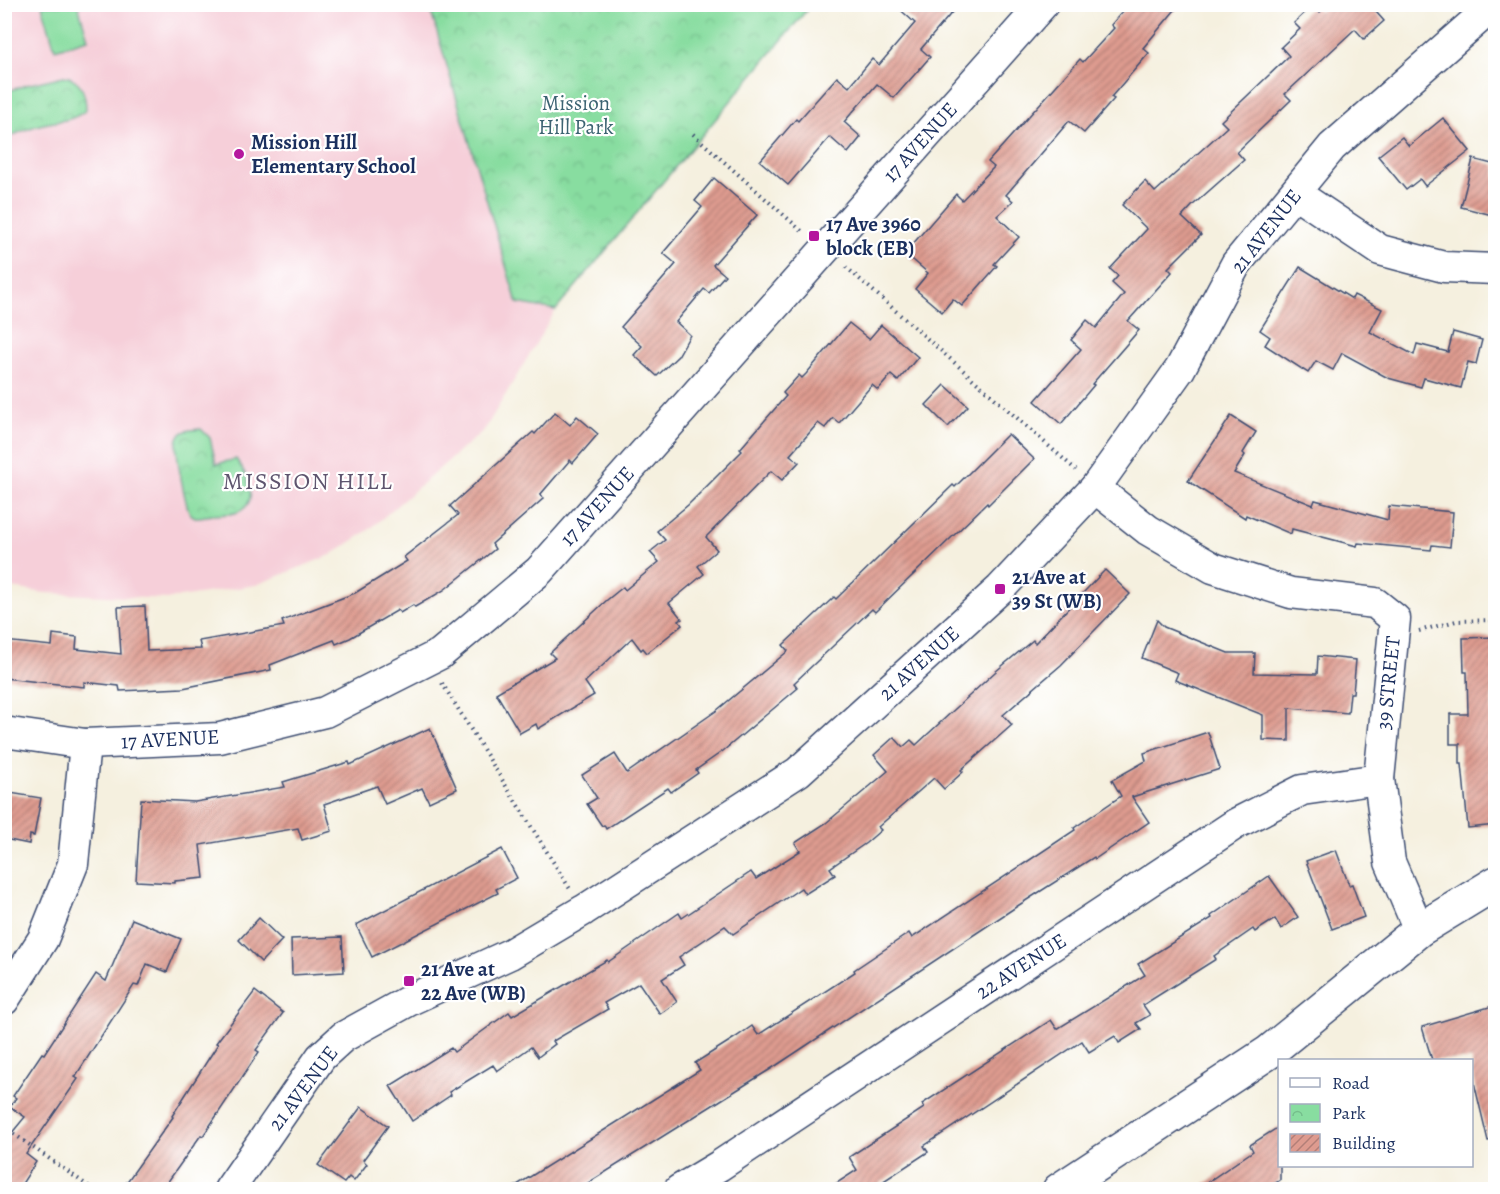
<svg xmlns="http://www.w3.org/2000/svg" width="1500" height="1194" font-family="Alegreya,serif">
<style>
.built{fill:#f6cfd9}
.park{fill:url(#park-crowns);stroke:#52867f;stroke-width:1.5}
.garden{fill:#88dda0;stroke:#52867f;stroke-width:1.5}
.building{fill:url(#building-hatch)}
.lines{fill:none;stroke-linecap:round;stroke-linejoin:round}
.minor-casing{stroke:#3c4c71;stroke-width:33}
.tertiary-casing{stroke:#3c4c71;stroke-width:36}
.path{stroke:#3c4c71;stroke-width:4;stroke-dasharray:1.5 4.5;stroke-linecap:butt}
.minor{stroke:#fff;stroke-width:30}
.tertiary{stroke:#fff;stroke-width:33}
.poi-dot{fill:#b5179e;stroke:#fff;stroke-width:2}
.labels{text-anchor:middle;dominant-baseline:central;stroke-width:4.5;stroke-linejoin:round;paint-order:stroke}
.park-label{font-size:21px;fill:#3c6372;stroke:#fff}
.poi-label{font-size:21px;font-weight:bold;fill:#1b2f5e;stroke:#fff;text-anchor:start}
.street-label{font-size:21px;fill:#1b2f5e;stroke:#fff}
.quarter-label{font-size:24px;letter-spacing:1.5px;fill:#5f556f;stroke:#fff}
</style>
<defs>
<pattern id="park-crowns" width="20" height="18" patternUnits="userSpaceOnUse" patternTransform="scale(1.5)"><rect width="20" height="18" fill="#88dda0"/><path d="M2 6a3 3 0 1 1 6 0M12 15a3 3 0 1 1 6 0" fill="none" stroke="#75be8c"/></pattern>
<pattern id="building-hatch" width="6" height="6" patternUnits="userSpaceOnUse" patternTransform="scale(1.5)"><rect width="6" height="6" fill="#de9b8f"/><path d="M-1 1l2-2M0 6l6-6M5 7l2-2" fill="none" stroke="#b37f78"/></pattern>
</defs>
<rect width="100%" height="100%" fill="#fff"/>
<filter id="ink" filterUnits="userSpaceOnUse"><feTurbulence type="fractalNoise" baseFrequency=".0167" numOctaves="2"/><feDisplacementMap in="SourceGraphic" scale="12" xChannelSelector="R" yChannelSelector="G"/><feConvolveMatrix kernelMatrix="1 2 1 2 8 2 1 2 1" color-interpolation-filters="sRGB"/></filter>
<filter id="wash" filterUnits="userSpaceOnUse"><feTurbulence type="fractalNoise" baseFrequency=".008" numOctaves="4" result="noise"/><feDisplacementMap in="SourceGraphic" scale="24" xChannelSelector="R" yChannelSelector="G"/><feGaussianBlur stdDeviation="1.35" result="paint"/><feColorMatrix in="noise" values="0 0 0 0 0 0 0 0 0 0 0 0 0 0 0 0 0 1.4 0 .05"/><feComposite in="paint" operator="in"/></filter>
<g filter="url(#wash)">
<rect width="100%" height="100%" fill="#f5f0df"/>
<!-- built -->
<path class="built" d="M 4,5 L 429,5 L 517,303 L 556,310 L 485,429 L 370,529 L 331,555 L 256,585 L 167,599 L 45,593 L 5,587 Z"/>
<!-- park -->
<g class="park">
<path d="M 429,5 L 429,4 L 811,5 L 556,310 L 517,303 Z"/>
<path d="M 64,76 C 81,78 86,94 86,110 C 71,123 54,120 36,126 C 25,129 15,135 5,138 L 5,92 L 26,85 Z"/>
<path d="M 201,429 L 210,438 L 216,464 L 236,459 C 247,474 261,502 238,512 C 230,515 222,514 214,515 C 208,515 202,518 195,517 L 190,514 L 187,506 C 184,493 172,445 179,436 C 184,429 193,430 201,429 Z"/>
</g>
<!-- garden -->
<path class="garden" d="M 42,5 L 78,5 L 88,39 L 55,49 Z"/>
<g id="blocks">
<!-- building -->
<g class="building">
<path d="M 894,4 L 959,4 L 921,49 L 930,57 L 894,98 L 877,84 L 844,122 L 861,137 L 848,153 L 830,137 L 788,185 L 760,161 L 796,119 L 798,121 L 837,77 L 849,87 L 872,59 L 879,65 L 915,23 Z"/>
<path d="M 1129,4 L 1180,4 L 1143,48 L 1149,53 L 1111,97 L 1114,99 L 1084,133 L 1069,121 L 1006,195 L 1013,201 L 997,216 L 1019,237 L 994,264 L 997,266 L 962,306 L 953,299 L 942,312 L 915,289 L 928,273 L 905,253 L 956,194 L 962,200 L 994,167 L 988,162 L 1080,59 L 1083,62 L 1114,28 L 1111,25 Z"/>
<path d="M 1327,4 L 1369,4 L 1384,21 L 1364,39 L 1355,29 L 1285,94 L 1291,100 L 1237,152 L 1244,160 L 1193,205 L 1182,217 L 1201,235 L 1168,268 L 1172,272 L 1128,321 L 1139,330 L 1092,384 L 1094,385 L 1061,424 L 1035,401 L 1081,349 L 1071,340 L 1087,320 L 1096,328 L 1124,294 L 1112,283 L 1118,276 L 1110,269 L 1147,229 L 1122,205 L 1145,181 L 1155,192 L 1227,127 L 1221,121 L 1289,56 L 1281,47 L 1300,29 L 1294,23 L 1313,5 L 1320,12 Z"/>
<path d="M 1443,118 L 1470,151 L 1425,186 L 1420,179 L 1406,190 L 1378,156 L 1402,137 L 1409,146 Z"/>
<path d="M 1473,159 L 1496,165 L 1496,216 L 1461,207 Z"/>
<path d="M 714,178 L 757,215 L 713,265 L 725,275 L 709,293 L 704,289 L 676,322 L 690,335 L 678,356 L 657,376 L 634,355 L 642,346 L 621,327 L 676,264 L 663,253 L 702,207 L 695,201 Z"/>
<path d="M 1300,267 L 1352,299 L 1354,295 L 1382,309 L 1370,332 L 1414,355 L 1417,344 L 1448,352 L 1453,332 L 1482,340 L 1476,364 L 1468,362 L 1461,388 L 1424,378 L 1421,387 L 1388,378 L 1342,353 L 1333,370 L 1316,361 L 1308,373 L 1265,345 L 1270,337 L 1260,330 Z"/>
<path d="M 849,323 L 869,339 L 881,325 L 918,357 L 898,381 L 891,375 L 878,390 L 872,385 L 839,423 L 833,418 L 825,428 L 818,423 L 790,455 L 799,462 L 782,480 L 771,471 L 706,537 L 717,550 L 698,566 L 704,574 L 669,603 L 682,619 L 679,621 L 682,625 L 647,653 L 643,648 L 641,650 L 632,638 L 585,682 L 594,695 L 538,729 L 536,724 L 520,733 L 496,693 L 555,658 L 550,653 L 607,600 L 623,587 L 625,590 L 659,562 L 650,552 L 665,540 L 657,531 L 688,505 L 742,451 L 740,449 L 786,396 L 783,393 L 799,375 L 802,378 L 806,374 Z"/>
<path d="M 945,385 L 968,406 L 948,427 L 926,405 Z"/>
<path d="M 555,412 L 570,425 L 577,416 L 598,434 L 573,463 L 570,460 L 540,495 L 544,498 L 492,544 L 495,549 L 444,590 L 415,607 L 413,605 L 400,613 L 398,610 L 350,638 L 336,644 L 334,640 L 270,665 L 271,670 L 183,688 L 120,691 L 119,686 L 84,682 L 84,687 L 4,678 L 4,641 L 52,646 L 53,634 L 77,637 L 76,649 L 121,654 L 118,607 L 145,606 L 147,651 L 201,649 L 199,641 L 284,626 L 282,621 L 355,593 L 407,561 L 404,557 L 458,515 L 450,506 L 533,432 L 535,434 Z"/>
<path d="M 1231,416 L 1256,432 L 1243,453 L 1245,455 L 1234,473 L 1313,505 L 1315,500 L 1388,520 L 1389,506 L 1453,512 L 1450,547 L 1432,545 L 1431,550 L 1358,543 L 1357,546 L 1292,529 L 1291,534 L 1246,515 L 1245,518 L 1188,481 Z"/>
<path d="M 1008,434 L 1034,459 L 988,505 L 987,503 L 875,612 L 872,609 L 794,683 L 798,688 L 723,751 L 696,770 L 698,773 L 671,792 L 668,788 L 606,829 L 604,825 L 602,826 L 587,804 L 597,798 L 582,775 L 615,754 L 627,773 L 716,711 L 788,651 L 783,645 L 834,597 L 836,599 L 953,485 L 955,487 Z"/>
<path d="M 1105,570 L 1130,594 L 1061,665 L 1003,715 L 1012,725 L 961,770 L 963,772 L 944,789 L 934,778 L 878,827 L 881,830 L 866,843 L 830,868 L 835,875 L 805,894 L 801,888 L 733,934 L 725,926 L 679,957 L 684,965 L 662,979 L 677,1002 L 660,1014 L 639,983 L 604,1003 L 608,1009 L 553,1041 L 555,1044 L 538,1057 L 531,1047 L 497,1071 L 493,1065 L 449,1092 L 451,1095 L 412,1121 L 390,1086 L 451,1048 L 454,1052 L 509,1012 L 512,1016 L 607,960 L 608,962 L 679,913 L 682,918 L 751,872 L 756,879 L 800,851 L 795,843 L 826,823 L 888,771 L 874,755 L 894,737 L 903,747 L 911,740 L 916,745 L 995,672 L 1033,640 L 1035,643 Z"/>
<path d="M 1157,620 L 1164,627 L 1228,653 L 1255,653 L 1254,673 L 1317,674 L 1318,656 L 1356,660 L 1353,693 L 1350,693 L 1348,713 L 1289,708 L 1289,741 L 1263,740 L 1263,715 L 1175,680 L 1178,673 L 1142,658 Z"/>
<path d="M 1496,637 L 1496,695 L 1492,695 L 1491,791 L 1496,791 L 1496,825 L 1468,828 L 1462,764 L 1460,764 L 1460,744 L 1450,744 L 1450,714 L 1468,714 L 1467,672 L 1464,672 L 1463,638 Z"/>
<path d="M 430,728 L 457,789 L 429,802 L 422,788 L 385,804 L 377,786 L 324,804 L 332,831 L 302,840 L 298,828 L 200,845 L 204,878 L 175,881 L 175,883 L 136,881 L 141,799 L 195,802 L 285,787 L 283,782 L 349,762 L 350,765 Z"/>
<path d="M 1208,732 L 1220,769 L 1132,797 L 1149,822 L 1095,859 L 1094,857 L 1019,905 L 777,1065 L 577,1190 L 509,1190 L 700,1070 L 695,1063 L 736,1037 L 752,1026 L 758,1035 L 855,972 L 854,970 L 909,933 L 912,938 L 1075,830 L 1074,828 L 1121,796 L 1112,780 L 1146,761 L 1144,753 Z"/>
<path d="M 4,792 L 41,798 L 34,836 L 30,835 L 29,844 L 4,839 Z"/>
<path d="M 502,849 L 517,878 L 496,889 L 498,893 L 372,957 L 356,925 Z"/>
<path d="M 1336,850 L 1349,885 L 1352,884 L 1364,917 L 1332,929 L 1306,861 Z"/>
<path d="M 1269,876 L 1298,917 L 1281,929 L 1275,919 L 1255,932 L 1253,929 L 1214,956 L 1216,959 L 1143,1005 L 1150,1015 L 1136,1023 L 1141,1029 L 1119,1043 L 1115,1036 L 1089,1052 L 1082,1041 L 924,1146 L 928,1152 L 870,1190 L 826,1190 L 857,1170 L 849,1157 L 924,1108 L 922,1104 L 1051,1020 L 1057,1029 L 1145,975 L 1138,964 L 1212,918 L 1211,916 Z"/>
<path d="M 259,918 L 282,940 L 261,962 L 239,940 Z"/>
<path d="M 132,919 L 181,939 L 167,972 L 147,964 L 138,986 L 134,985 L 75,1077 L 78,1079 L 26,1154 L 36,1162 L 18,1190 L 4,1190 L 4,1139 L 6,1140 L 25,1117 L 10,1107 L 16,1098 L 13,1096 L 42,1053 L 44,1054 L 96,974 L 106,981 Z"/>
<path d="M 342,937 L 344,972 L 292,975 L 291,939 Z"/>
<path d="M 255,991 L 283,1013 L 256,1050 L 259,1052 L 203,1136 L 201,1135 L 162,1190 L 121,1190 L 173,1117 L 172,1116 L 218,1044 L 216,1043 Z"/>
<path d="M 1496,1005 L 1496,1140 L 1488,1141 L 1472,1074 L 1472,1060 L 1432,1060 L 1422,1027 Z"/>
<path d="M 361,1107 L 388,1126 L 363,1160 L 367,1164 L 354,1181 L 349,1177 L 344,1183 L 318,1165 Z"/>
<path d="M 1280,1126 L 1280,1180 L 1265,1190 L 1196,1190 L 1253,1151 L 1250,1145 Z"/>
</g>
</g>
</g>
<g filter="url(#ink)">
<use href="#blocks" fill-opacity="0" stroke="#3c4c71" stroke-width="1.5"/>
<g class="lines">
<defs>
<g id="minor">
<path d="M 1295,193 L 1380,250 L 1444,267 L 1496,269"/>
<path d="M 1095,488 L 1148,530 L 1213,568 L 1291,593 L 1375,603 L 1395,619 L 1379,779 L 1390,862 L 1419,930"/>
<path d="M 4,732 L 85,744 L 220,738 L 325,712 L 440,654 L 539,571 L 1043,4"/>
<path d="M 4,1000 L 43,939 L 73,864 L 85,744"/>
<path d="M 229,1190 L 321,1057 L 343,1037 L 412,999 L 510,954 L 584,910 L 798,772 L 1000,589 L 1095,488 L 1180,369 L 1236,264 L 1332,147 L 1495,4"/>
<path d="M 679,1190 L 719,1166 L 1237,823 L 1302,790 L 1379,779"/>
</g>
<path id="tertiary" d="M 1059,1190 L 1269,1052 L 1419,930 L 1496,883"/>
</defs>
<!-- minor casing -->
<use href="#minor" class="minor-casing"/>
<!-- tertiary casing -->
<use href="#tertiary" class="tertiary-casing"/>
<!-- path -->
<g class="path">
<path d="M 693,134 L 804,233"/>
<path d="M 846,267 L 1076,470"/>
<path d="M 1419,631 L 1456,621 L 1496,620"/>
<path d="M 442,683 L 570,889"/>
<path d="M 4,1127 L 94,1190"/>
</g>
<!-- minor -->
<use href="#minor" class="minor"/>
<!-- tertiary -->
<use href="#tertiary" class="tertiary"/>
</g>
</g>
<!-- markers -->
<g class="poi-dot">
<circle cx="239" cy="154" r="6"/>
<rect x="808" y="230" width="12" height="12" rx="3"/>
<rect x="994" y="583" width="12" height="12" rx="3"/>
<rect x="403" y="975" width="12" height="12" rx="3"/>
</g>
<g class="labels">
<!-- park labels -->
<g class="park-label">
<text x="576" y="103">Mission<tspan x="576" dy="24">Hill Park</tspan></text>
</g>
<!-- poi labels -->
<g class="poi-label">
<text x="251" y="142">Mission Hill<tspan x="251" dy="24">Elementary School</tspan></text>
<text x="826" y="224">17 Ave 3960<tspan x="826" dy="24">block (EB)</tspan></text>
<text x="1012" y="577">21 Ave at<tspan x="1012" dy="24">39 St (WB)</tspan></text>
<text x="421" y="969">21 Ave at<tspan x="421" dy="24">22 Ave (WB)</tspan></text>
</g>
<!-- street labels -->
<g class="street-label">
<text transform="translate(920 142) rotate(-48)">17 AVENUE</text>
<text transform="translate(1266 231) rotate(-52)">21 AVENUE</text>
<text transform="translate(597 506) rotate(-48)">17 AVENUE</text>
<text transform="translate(919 663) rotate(-42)">21 AVENUE</text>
<text transform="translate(1388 683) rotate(-84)">39 STREET</text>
<text transform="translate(170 739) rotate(-3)">17 AVENUE</text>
<text transform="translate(1021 966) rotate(-33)">22 AVENUE</text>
<text transform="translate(303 1088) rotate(-53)">21 AVENUE</text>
</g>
<!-- quarter labels -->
<g class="quarter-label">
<text x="308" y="481">MISSION HILL</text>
</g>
</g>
<!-- margin -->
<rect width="1500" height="1194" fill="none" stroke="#fff" stroke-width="24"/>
<!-- legend -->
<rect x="1278" y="1059" width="195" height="108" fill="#ffffff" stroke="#a4acbf" stroke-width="1.5"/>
<rect x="1290" y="1078" width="30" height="9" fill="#ffffff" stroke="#a4acbf" stroke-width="1.5"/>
<text x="1332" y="1089" font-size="18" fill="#1b2f5e">Road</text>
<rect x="1290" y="1104" width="30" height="18" fill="url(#park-crowns)" stroke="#a4acbf" stroke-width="1.5"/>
<text x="1332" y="1119" font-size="18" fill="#1b2f5e">Park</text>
<rect x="1290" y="1134" width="30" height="18" fill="url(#building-hatch)" stroke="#a4acbf" stroke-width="1.5"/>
<text x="1332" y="1149" font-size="18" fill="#1b2f5e">Building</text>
</svg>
